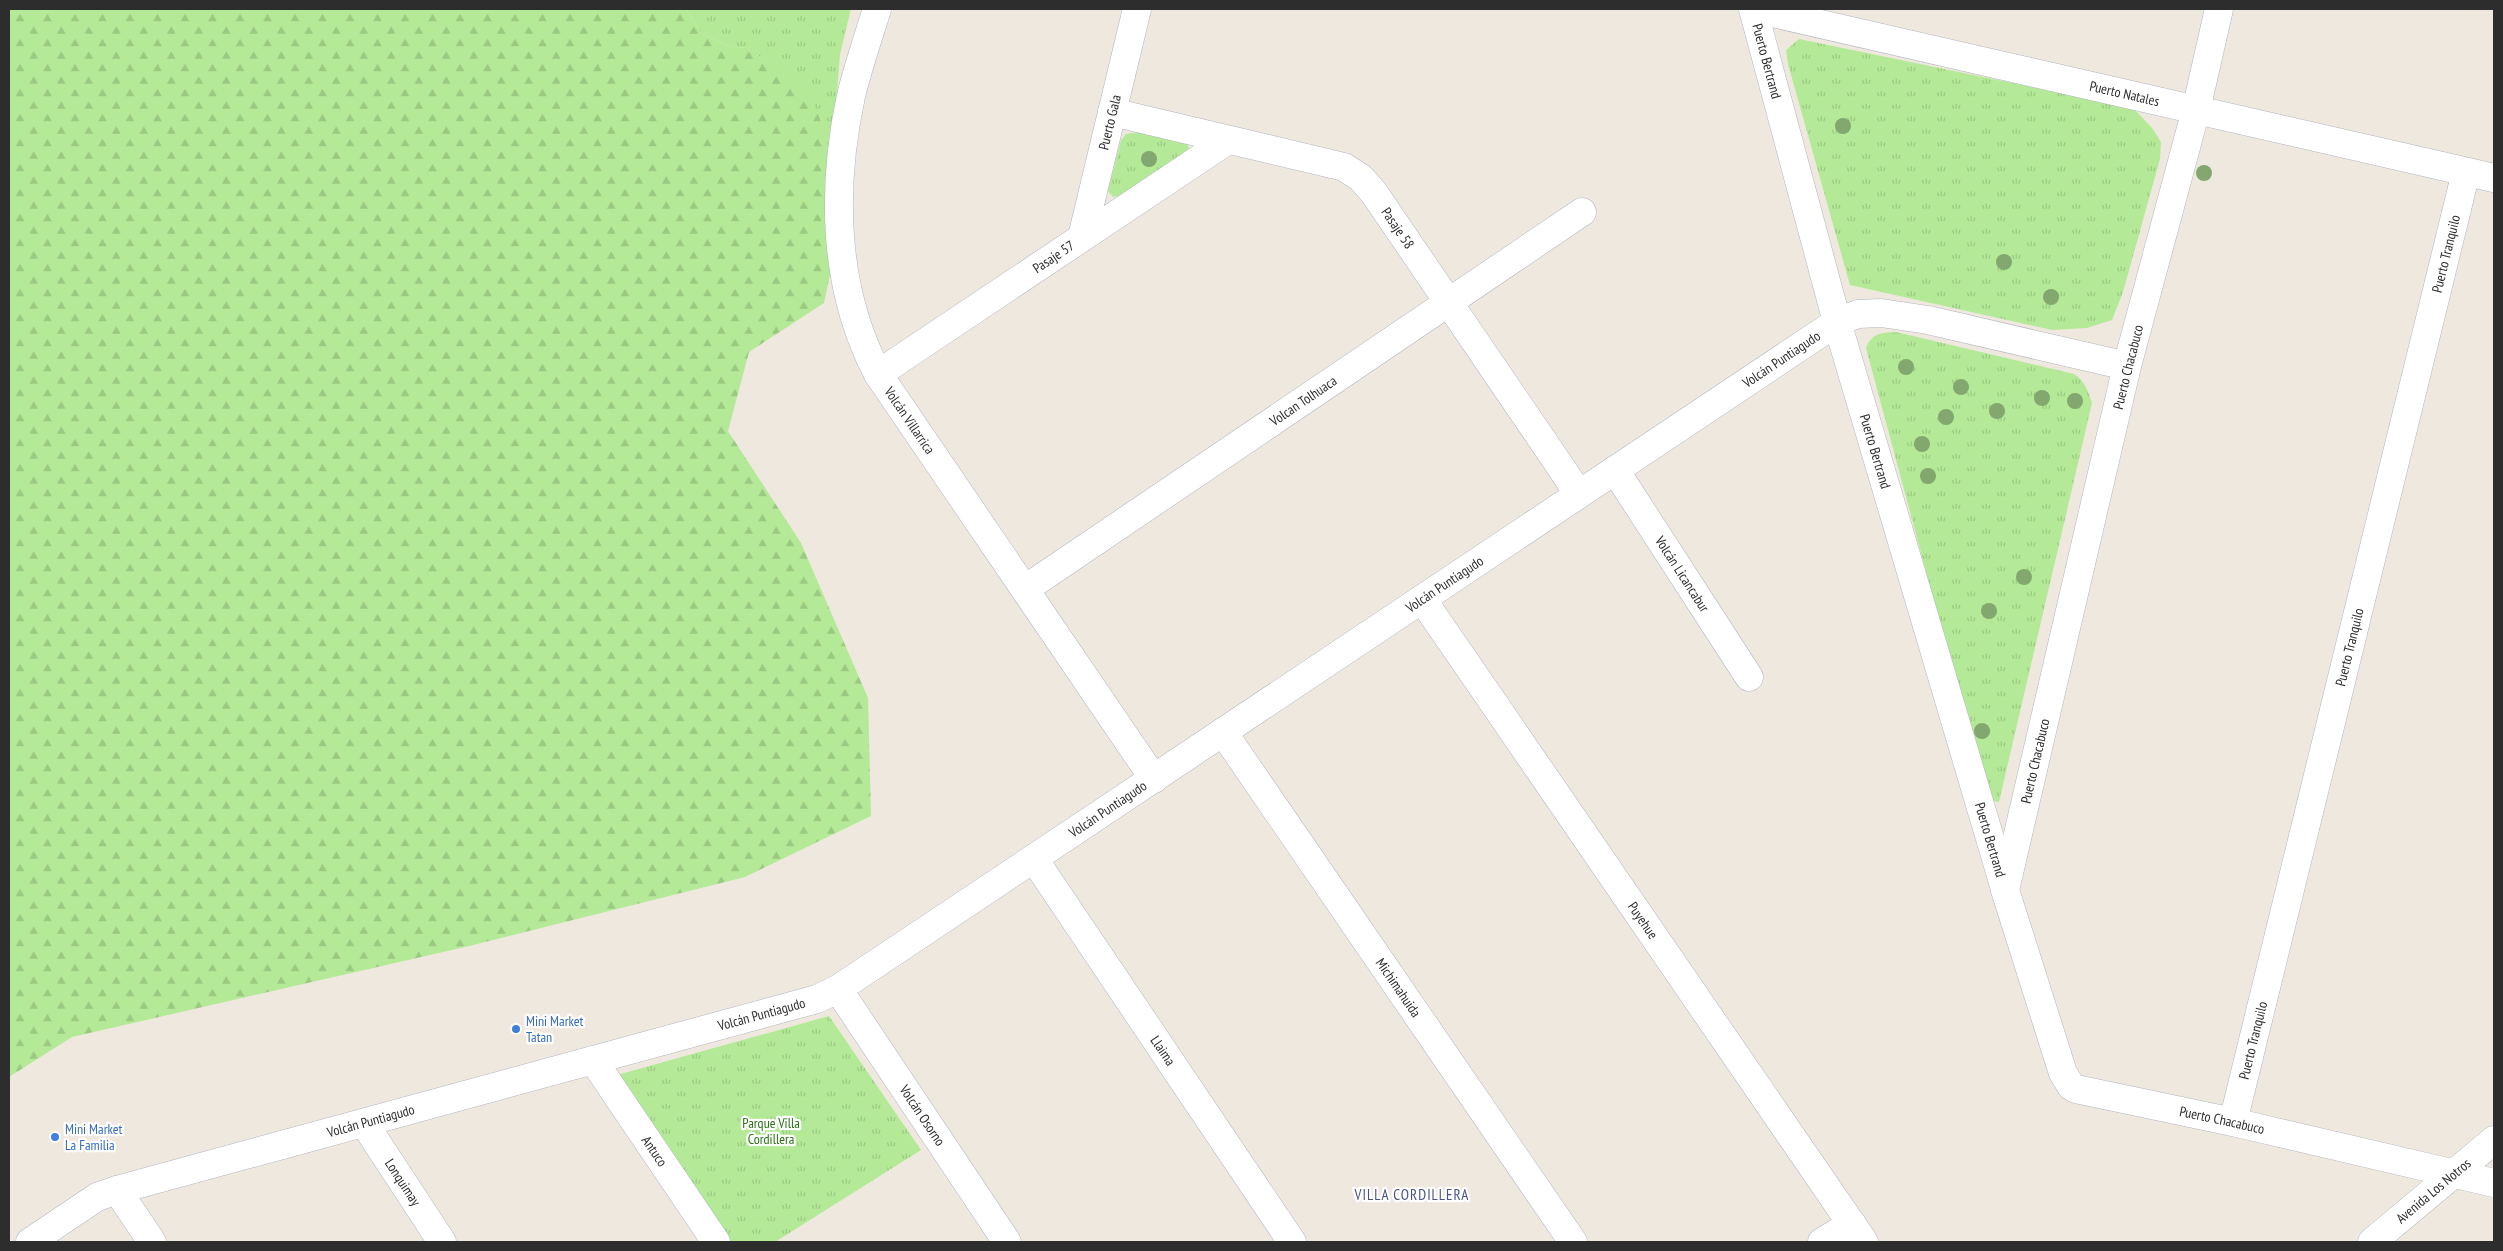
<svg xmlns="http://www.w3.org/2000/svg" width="2503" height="1251" font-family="'PT Sans Narrow',sans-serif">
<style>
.grass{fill:url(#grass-tufts)}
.forest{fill:url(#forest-firs)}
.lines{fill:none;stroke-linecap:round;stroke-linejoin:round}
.minor-casing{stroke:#b2b5c1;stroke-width:29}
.secondary-casing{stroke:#b2b5c1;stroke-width:29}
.minor{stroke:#fff;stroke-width:28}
.secondary{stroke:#fff;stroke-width:28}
.tree{fill:#82a76f}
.shop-dot{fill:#3f7fe0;stroke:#fff;stroke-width:2}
.labels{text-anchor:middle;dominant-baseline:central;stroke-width:4.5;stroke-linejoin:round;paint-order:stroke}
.street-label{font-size:14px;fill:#2d2d2d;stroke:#fff}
.shop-label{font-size:14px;fill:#366cbe;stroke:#fff;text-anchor:start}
.park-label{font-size:14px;fill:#297215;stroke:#fff}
.neighbourhood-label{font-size:15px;letter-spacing:1px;fill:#485382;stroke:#fff}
</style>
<defs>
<pattern id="grass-tufts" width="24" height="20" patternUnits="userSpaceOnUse" patternTransform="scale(1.25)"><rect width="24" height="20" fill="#b4ea97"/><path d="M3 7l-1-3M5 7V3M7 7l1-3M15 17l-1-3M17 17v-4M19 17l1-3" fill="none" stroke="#9bc982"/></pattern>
<pattern id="forest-firs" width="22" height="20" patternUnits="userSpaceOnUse" patternTransform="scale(1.25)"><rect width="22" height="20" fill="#b4ea97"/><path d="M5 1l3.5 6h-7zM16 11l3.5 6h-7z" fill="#9bc982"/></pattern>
</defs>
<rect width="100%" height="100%" fill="#efe8de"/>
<!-- grass -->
<g class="grass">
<path d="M 686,9 L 851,9 L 840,54 L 835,117 L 828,167 L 766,61 L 747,48 L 728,46 L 701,33 Z"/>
<path d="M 1799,39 L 2133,108 L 2152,128 L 2161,142 L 2160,159 L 2123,292 L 2112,320 L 2087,328 L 2052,330 L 1850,285 L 1788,64 L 1786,50 Z"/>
<path d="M 1140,132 L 1187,143 L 1189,149 L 1184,154 L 1121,196 L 1113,197 L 1108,191 L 1121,140 L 1126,134 Z"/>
<path d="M 1896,332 L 2074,374 C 2085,381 2088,391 2092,403 L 1999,802 L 1990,801 L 1982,780 L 1866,348 C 1872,333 1881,333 1896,332 Z"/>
<path d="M 829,1016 L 921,1150 L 775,1242 L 731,1242 L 617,1075 Z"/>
</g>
<!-- forest -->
<path class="forest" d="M 9,9 L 686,9 L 701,33 L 728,46 L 747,48 L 791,77 L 814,103 L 825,133 L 833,260 L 824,303 L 749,352 L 728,431 L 801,543 L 868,698 L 871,816 L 745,877 L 465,947 L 72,1037 L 9,1077 Z"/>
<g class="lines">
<defs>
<g id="minor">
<path id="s1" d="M 877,9 C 868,38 858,67 851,96 C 831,189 833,289 878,374 L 1154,779"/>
<path id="s2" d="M 1753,9 L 1837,322 L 2005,889"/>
<path id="s3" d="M 1755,9 L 2494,178"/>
<path id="s4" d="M 2219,9 L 2196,110 L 2127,366 L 2005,890 L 2063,1073 L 2071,1086 L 2076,1089 L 2233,1122 L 2494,1183"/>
<path id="s5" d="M 1112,112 L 1344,167 L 1361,178 L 1374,193 L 1579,494"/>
<path id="s6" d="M 1082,237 L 1137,9"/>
<path id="s7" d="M 878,374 L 1228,140"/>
<path id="s8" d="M 1615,470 L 1749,677"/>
<path id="s9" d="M 1025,589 L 1582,212"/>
<path id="s10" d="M 1422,599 L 1864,1242"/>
<path id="s11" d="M 1223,732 L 1573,1242"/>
<path id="s12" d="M 1034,859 L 1292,1242"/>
<path id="s13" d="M 838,989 L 1007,1242"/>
<path id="s14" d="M 593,1060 L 716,1242"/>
<path id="s15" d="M 2233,1122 L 2466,172"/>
<path id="s16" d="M 364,1123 L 442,1242"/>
<path d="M 117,1190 L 152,1242"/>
<path id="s17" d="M 30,1242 L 97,1197 L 117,1190 L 817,999 L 838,989 L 1837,322 L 1858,314 L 1881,313 L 1928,320 L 2127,366"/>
<path d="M 1822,1242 L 1852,1224"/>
</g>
<g id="secondary">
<path id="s18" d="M 2372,1242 L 2494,1140"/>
</g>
</defs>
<!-- minor casing -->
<use href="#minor" class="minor-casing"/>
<!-- secondary casing -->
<use href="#secondary" class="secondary-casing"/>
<!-- minor -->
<use href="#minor" class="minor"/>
<!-- secondary -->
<use href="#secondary" class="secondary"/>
</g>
<!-- trees -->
<g class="tree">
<circle cx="1843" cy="126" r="8"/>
<circle cx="1149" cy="159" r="8"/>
<circle cx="2204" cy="173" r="8"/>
<circle cx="2004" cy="262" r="8"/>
<circle cx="2051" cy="297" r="8"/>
<circle cx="1906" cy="367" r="8"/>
<circle cx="1961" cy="387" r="8"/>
<circle cx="2042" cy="398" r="8"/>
<circle cx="2075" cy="401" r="8"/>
<circle cx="1997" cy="411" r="8"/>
<circle cx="1946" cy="417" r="8"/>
<circle cx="1922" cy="444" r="8"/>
<circle cx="1928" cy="476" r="8"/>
<circle cx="2024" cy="577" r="8"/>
<circle cx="1989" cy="611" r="8"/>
<circle cx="1982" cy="731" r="8"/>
</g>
<!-- markers -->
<g class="shop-dot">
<circle cx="516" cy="1029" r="5"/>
<circle cx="55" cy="1137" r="5"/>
</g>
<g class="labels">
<!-- street labels -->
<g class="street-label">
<text stroke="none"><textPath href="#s2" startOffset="54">Puerto Bertrand</textPath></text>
<text stroke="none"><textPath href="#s3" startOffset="379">Puerto Natales</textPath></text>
<text stroke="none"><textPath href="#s6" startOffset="118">Puerto Gala</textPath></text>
<text stroke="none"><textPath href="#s5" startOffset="321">Pasaje 58</textPath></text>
<text stroke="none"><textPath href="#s15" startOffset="894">Puerto Tranquilo</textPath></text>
<text stroke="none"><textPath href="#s7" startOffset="211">Pasaje 57</textPath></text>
<text stroke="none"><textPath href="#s17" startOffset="1985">Volcán Puntiagudo</textPath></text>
<text transform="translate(2128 367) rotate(-76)">Puerto Chacabuco</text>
<text stroke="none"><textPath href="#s9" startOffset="336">Volcan Tolhuaca</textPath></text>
<text stroke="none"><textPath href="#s1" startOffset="432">Volcán Villarrica</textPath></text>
<text stroke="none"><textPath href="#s2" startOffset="459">Puerto Bertrand</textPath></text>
<text stroke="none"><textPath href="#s8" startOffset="124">Volcán Licancabur</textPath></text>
<text stroke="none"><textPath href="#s17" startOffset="1580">Volcán Puntiagudo</textPath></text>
<text stroke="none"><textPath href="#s15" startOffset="489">Puerto Tranquilo</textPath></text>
<text transform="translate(2035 761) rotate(-77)">Puerto Chacabuco</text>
<text stroke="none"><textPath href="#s17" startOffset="1175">Volcán Puntiagudo</textPath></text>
<text stroke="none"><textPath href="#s2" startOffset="864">Puerto Bertrand</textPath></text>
<text stroke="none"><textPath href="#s10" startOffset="390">Puyehue</textPath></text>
<text stroke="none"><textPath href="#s11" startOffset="310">Michimahuida</textPath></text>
<text stroke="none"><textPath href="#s17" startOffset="770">Volcán Puntiagudo</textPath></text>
<text stroke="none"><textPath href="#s15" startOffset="84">Puerto Tranquilo</textPath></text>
<text stroke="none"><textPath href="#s12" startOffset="231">Llaima</textPath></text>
<text stroke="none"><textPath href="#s13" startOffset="152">Volcán Osorno</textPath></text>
<text stroke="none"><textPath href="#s17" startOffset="365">Volcán Puntiagudo</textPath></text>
<text stroke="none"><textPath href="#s4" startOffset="1269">Puerto Chacabuco</textPath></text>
<text stroke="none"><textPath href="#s14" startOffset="110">Antuco</textPath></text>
<text stroke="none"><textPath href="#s16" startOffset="71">Lonquimay</textPath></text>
<text stroke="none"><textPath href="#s18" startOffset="80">Avenida Los Notros</textPath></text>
</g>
<!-- shop labels -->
<g class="shop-label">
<text x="526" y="1021">Mini Market<tspan x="526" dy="16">Tatan</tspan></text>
<text x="65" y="1129">Mini Market<tspan x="65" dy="16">La Familia</tspan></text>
</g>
<!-- park labels -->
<g class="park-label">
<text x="771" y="1123">Parque Villa<tspan x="771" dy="16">Cordillera</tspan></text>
</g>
<!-- neighbourhood labels -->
<g class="neighbourhood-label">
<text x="1412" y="1194">VILLA CORDILLERA</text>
</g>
</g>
<!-- border -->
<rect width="2503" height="1251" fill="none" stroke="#2d2d2d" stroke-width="20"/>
</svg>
